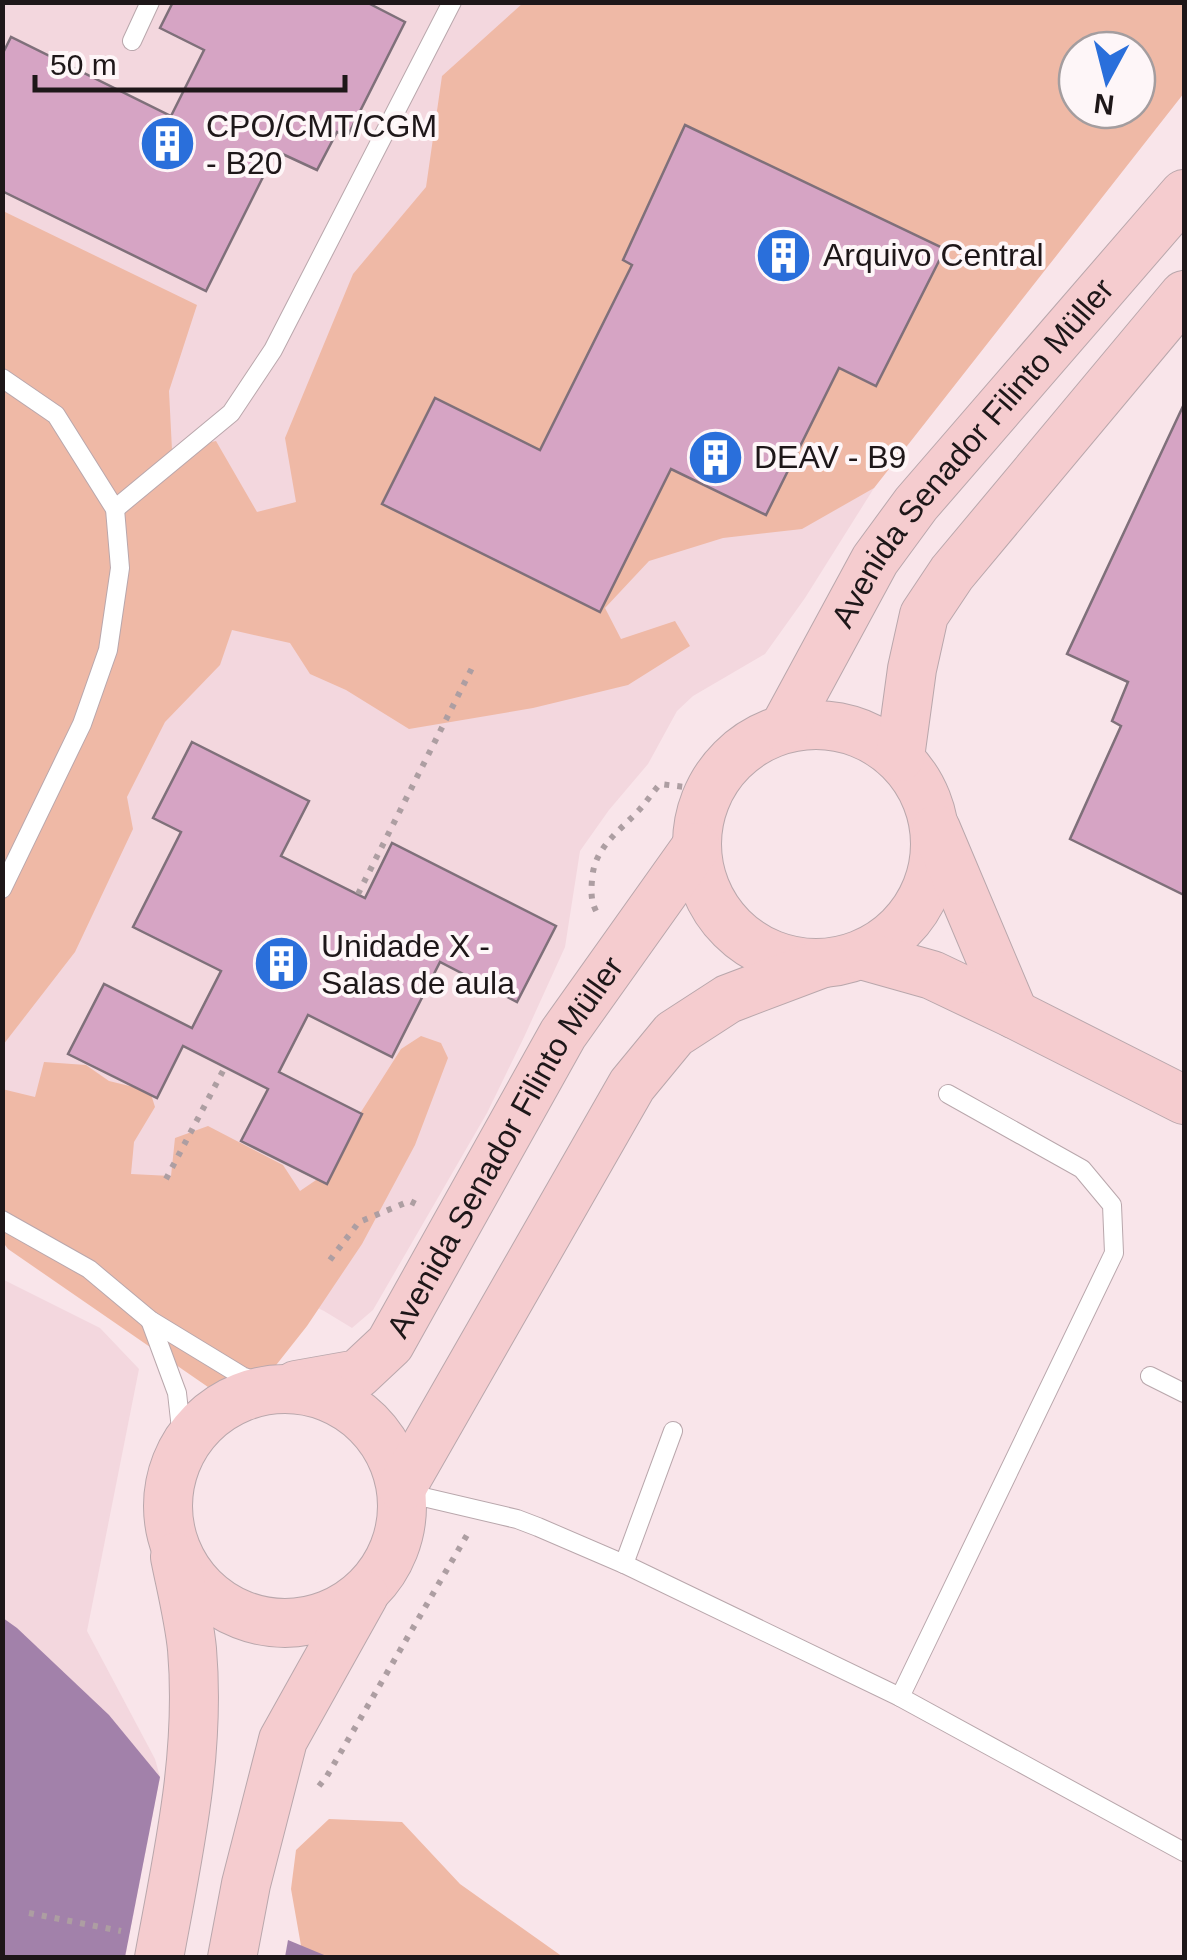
<svg xmlns="http://www.w3.org/2000/svg" width="1187" height="1960" font-family="Helvetica,sans-serif">
<style>
.built{fill:#f3d7de;fill-rule:evenodd}
.green{fill:#efb9a6;fill-rule:evenodd}
.water{fill:#a281aa}
.building{fill:#d6a4c4;stroke:#7f707a;stroke-width:2.5}
.lines{fill:none;stroke-linecap:round;stroke-linejoin:round}
.service-casing{stroke:#b9a7ac;stroke-width:20}
.secondary-casing{stroke:#b9a7ac;stroke-width:50}
.path{stroke:#ad9ea2;stroke-width:6;stroke-dasharray:5 8;stroke-linecap:butt}
.service{stroke:#fff;stroke-width:18}
.secondary{stroke:#f5cccf;stroke-width:48}
.labels{text-anchor:middle;dominant-baseline:central;stroke-width:8;stroke-linejoin:round;paint-order:stroke}
.poi-label{font-size:32px;fill:#1e1719;stroke:#fef6f8;text-anchor:start}
.street-label{font-size:32px;fill:#1e1719;stroke:#fef6f8}
</style>
<rect width="100%" height="100%" fill="#f9e5ea"/>
<!-- built -->
<g class="built">
<path d="M 2,3 L 1184,3 L 1184,93 L 874,488 L 805,598 L 765,654 L 693,696 L 677,711 L 648,764 L 609,810 L 580,851 L 565,947 L 525,1035 L 487,1113 L 373,1310 L 352,1328 L 324,1311 L 3,1156 ZM 1077,50 L 1137,50 L 1137,110 L 1077,110 Z"/>
<path d="M 2,1279 L 100,1328 L 139,1369 L 87,1631 L 155,1759 L 160,1777 L 125,1957 L 3,1957 Z"/>
</g>
<!-- green -->
<g class="green">
<path d="M 523,3 L 1184,3 L 1184,93 L 874,488 L 802,529 L 723,538 L 649,561 L 605,608 L 621,639 L 675,621 L 690,646 L 628,685 L 533,708 L 409,729 L 346,690 L 310,674 L 290,643 L 232,630 L 220,665 L 165,722 L 127,797 L 133,829 L 75,952 L 3,1045 L 3,211 L 197,305 L 169,391 L 172,450 L 216,441 L 257,512 L 296,502 L 285,438 L 353,274 L 426,187 L 442,76 ZM 1077,50 L 1137,50 L 1137,110 L 1077,110 Z"/>
<path d="M 421,1036 L 441,1043 L 448,1058 L 415,1145 L 362,1244 L 307,1326 L 273,1369 L 208,1387 L 8,1249 L 2,1241 L 2,1089 L 35,1097 L 44,1062 L 86,1065 L 109,1081 L 150,1091 L 155,1107 L 134,1142 L 131,1174 L 171,1176 L 175,1138 L 208,1126 L 283,1165 L 300,1191 L 319,1178 L 401,1049 Z"/>
<path d="M 329,1819 L 402,1822 L 460,1884 L 563,1957 L 303,1957 L 291,1889 L 296,1850 Z"/>
</g>
<!-- water -->
<g class="water">
<path d="M 3,1618 L 17,1628 L 109,1715 L 160,1777 L 125,1957 L 3,1957 Z"/>
<path d="M 288,1940 L 329,1957 L 285,1957 Z"/>
</g>
<!-- building -->
<g class="building">
<path d="M 173,2 L 366,2 L 405,22 L 347,137 L 337,132 L 317,170 L 276,151 L 206,291 L 2,191 L 2,55 L 11,37 L 171,116 L 204,50 L 160,28 Z"/>
<path d="M 685,125 L 945,249 L 876,386 L 839,368 L 766,515 L 671,469 L 600,612 L 382,504 L 435,398 L 540,450 L 632,265 L 623,260 Z"/>
<path d="M 1184,404 L 1184,895 L 1070,839 L 1121,726 L 1112,721 L 1128,682 L 1067,654 Z"/>
<path d="M 192,742 L 309,801 L 281,856 L 365,898 L 392,843 L 556,926 L 517,1002 L 440,962 L 392,1057 L 308,1015 L 279,1072 L 362,1114 L 327,1184 L 241,1141 L 268,1089 L 183,1046 L 157,1098 L 68,1054 L 104,984 L 192,1028 L 221,971 L 133,927 L 181,832 L 153,818 Z"/>
</g>
<g class="lines">
<defs>
<g id="service">
<path d="M 132,41 L 150,2"/>
<path d="M 2,378 L 56,415 L 115,509 L 120,568 L 108,650 L 82,724 L 2,889"/>
<path d="M 115,509 L 231,413 L 273,350 L 452,2"/>
<path d="M 2,1220 L 89,1269 L 150,1320 L 242,1376 L 275,1389"/>
<path d="M 150,1320 L 177,1393 L 183,1447"/>
<path d="M 1150,1376 L 1184,1393"/>
<path d="M 402,1492 L 517,1519 L 538,1527 L 624,1564 L 900,1697 L 1114,1253 L 1112,1205 L 1082,1169 L 948,1094"/>
<path d="M 624,1564 L 673,1431"/>
<path d="M 900,1697 L 1184,1852"/>
</g>
<g id="secondary">
<circle cx="816" cy="844" r="119"/>
<path id="s1" d="M 784,728 L 875,560 L 916,504 L 1184,194"/>
<path d="M 900,757 L 912,669 L 924,615 L 952,573 L 1184,295"/>
<path d="M 936,829 L 1014,1014"/>
<path d="M 861,955 L 932,975 L 1014,1014 L 1184,1100"/>
<path id="s2" d="M 296,1385 L 358,1374 L 390,1344 L 563,1034 L 696,847"/>
<circle cx="285" cy="1506" r="117"/>
<path d="M 402,1487 L 632,1085 L 674,1034 L 728,999 L 823,963"/>
<path d="M 159,1958 C 178,1854 201,1755 192,1649 C 189,1619 181,1587 175,1557"/>
<path d="M 232,1958 L 246,1884 L 283,1740 L 364,1595"/>
</g>
</defs>
<!-- service casing -->
<use href="#service" class="service-casing"/>
<!-- secondary casing -->
<use href="#secondary" class="secondary-casing"/>
<!-- path -->
<g class="path">
<path d="M 358,894 L 474,664"/>
<path d="M 596,911 C 591,901 591,892 592,880 C 594,847 619,832 640,809 C 647,801 653,792 660,784 L 710,790"/>
<path d="M 166,1179 L 225,1067"/>
<path d="M 330,1260 L 359,1222 L 410,1201 L 420,1206"/>
<path d="M 319,1786 L 327,1776 L 467,1535"/>
<path d="M 29,1913 L 121,1931"/>
</g>
<!-- service -->
<use href="#service" class="service"/>
<!-- secondary -->
<use href="#secondary" class="secondary"/>
</g>
<!-- icons -->
<defs>
<symbol id="building-disc" viewBox="-11 -11 22 22"><circle r="9.5" fill="#2a6fdb" stroke="#fef6f8"/><path d="M-4-6H4V6H1V3H-1V6H-4ZM-2.5-4.3h1.7v1.8h-1.7ZM.8-4.3h1.7v1.8H.8ZM-2.5-1h1.7V.8h-1.7ZM.8-1h1.7V.8H.8Z" fill="#fff"/></symbol>
</defs>
<g fill-rule="evenodd">
<use href="#building-disc" x="136" y="112" width="63" height="63"/>
<use href="#building-disc" x="752" y="224" width="63" height="63"/>
<use href="#building-disc" x="684" y="426" width="63" height="63"/>
<use href="#building-disc" x="250" y="932" width="63" height="63"/>
</g>
<g class="labels">
<!-- poi labels -->
<g class="poi-label">
<text x="206" y="126">CPO/CMT/CGM<tspan x="206" dy="37">- B20</tspan></text>
<text x="823" y="255">Arquivo Central</text>
<text x="754" y="457">DEAV - B9</text>
<text x="321" y="946">Unidade X -<tspan x="321" dy="37">Salas de aula</tspan></text>
</g>
<!-- street labels -->
<g class="street-label">
<text stroke="none"><textPath href="#s1" startOffset="335">Avenida Senador Filinto Müller</textPath></text>
<text stroke="none"><textPath href="#s2" startOffset="335">Avenida Senador Filinto Müller</textPath></text>
</g>
</g>
<!-- border -->
<rect width="1187" height="1960" fill="none" stroke="#1e1719" stroke-width="10"/>
<!-- north arrow -->
<g transform="translate(1107 80) rotate(187)"><circle r="48" fill="#fef6f8" stroke="#a49d9f" stroke-width="2.5"/>
<path d="M0-8L18 38L0 25L-18 38Z" fill="#2a6fdb"/>
<text y="-15" font-size="28" font-weight="bold" text-anchor="middle" fill="#1e1719">N</text>
</g>
<!-- scale -->
<path d="M35 75v15h310v-15" fill="none" stroke="#1e1719" stroke-width="5"/>
<text x="50" y="75" font-size="30" fill="#1e1719" stroke="#fef6f8" stroke-width="8" paint-order="stroke">50 m</text>
</svg>
